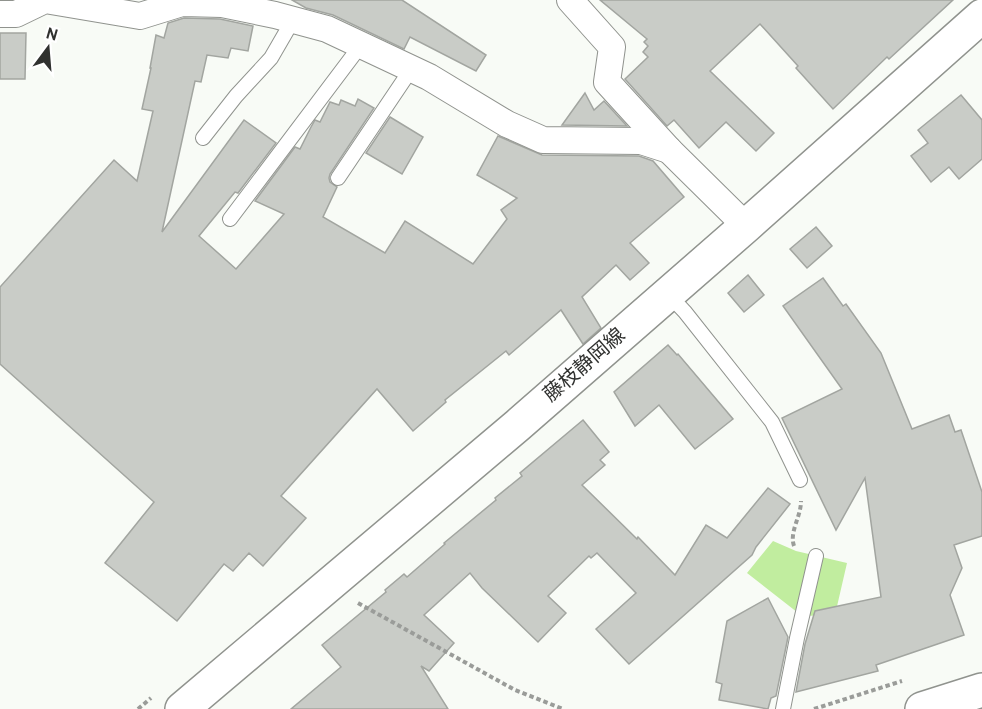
<svg xmlns="http://www.w3.org/2000/svg" width="982" height="709" font-family="Overpass,'Noto Sans JP',sans-serif">
<style>
.green{fill:#c1ed9f}
.building{fill:#c9ccc7;stroke:#a2a5a0;stroke-width:1.5}
.lines{fill:none;stroke-linecap:round;stroke-linejoin:round}
.lane-casing{stroke:#90938e;stroke-width:16}
.street-casing{stroke:#90938e;stroke-width:28}
.secondary-casing{stroke:#90938e;stroke-width:36}
.highway-casing{stroke:#90938e;stroke-width:36}
.path{stroke:#9a9c99;stroke-width:4;stroke-dasharray:4.5 3;stroke-linecap:butt}
.lane{stroke:#fff;stroke-width:14}
.street{stroke:#fff;stroke-width:26}
.secondary{stroke:#fff;stroke-width:33}
.highway{stroke:#fff;stroke-width:33}
.labels{text-anchor:middle;dominant-baseline:central;stroke-width:6;stroke-linejoin:round;paint-order:stroke}
.street-label{font-size:20px;fill:#30312f;stroke:#fff}
</style>
<rect width="100%" height="100%" fill="#f8fbf6"/>
<!-- green -->
<path class="green" d="M 773,541 L 796,551 L 847,563 L 835,615 L 802,616 L 747,573 Z"/>
<!-- building -->
<g class="building">
<path d="M 292,0 L 402,0 L 486,55 L 476,71 L 410,37 L 404,49 L 333,15 L 306,8 Z"/>
<path d="M 600,0 L 953,0 L 889,59 L 887,57 L 833,109 L 796,68 L 798,66 L 760,24 L 710,71 L 774,133 L 756,151 L 726,122 L 699,148 L 674,120 L 667,126 L 625,79 L 648,57 L 643,52 L 648,46 L 644,42 L 647,39 Z"/>
<path d="M 184,18 L 220,19 L 253,26 L 248,51 L 231,48 L 228,58 L 207,55 L 201,82 L 195,81 L 162,232 L 244,120 L 276,143 L 238,193 L 235,192 L 199,236 L 236,269 L 284,214 L 255,201 L 295,147 L 300,149 L 311,127 L 315,120 L 320,122 L 330,102 L 339,105 L 341,100 L 355,106 L 358,99 L 374,108 L 330,174 L 329,178 L 330,182 L 337,187 L 323,217 L 385,253 L 405,221 L 473,264 L 507,219 L 501,210 L 517,198 L 477,175 L 498,136 L 542,155 L 639,156 L 653,161 L 684,197 L 630,243 L 649,263 L 630,280 L 616,265 L 582,297 L 601,328 L 583,344 L 561,310 L 509,355 L 506,351 L 445,400 L 446,402 L 413,431 L 377,389 L 281,496 L 306,518 L 263,566 L 249,553 L 233,571 L 224,564 L 177,621 L 105,563 L 154,502 L 0,364 L 0,287 L 114,160 L 137,181 L 153,111 L 142,109 L 151,68 L 150,68 L 156,35 L 164,38 L 168,23 Z"/>
<path d="M 0,33 L 26,33 L 25,79 L 0,79 Z"/>
<path d="M 585,93 L 594,110 L 604,101 L 627,126 L 562,125 Z"/>
<path d="M 961,95 L 982,120 L 982,159 L 959,179 L 949,167 L 931,182 L 911,156 L 928,143 L 918,130 Z"/>
<path d="M 390,117 L 423,137 L 402,174 L 366,153 Z"/>
<path d="M 816,227 L 832,246 L 807,268 L 790,249 Z"/>
<path d="M 748,275 L 764,295 L 744,312 L 728,293 Z"/>
<path d="M 823,278 L 843,306 L 846,304 L 881,353 L 912,429 L 949,415 L 955,432 L 961,430 L 982,492 L 982,536 L 954,545 L 962,568 L 950,595 L 964,635 L 876,665 L 878,671 L 796,692 L 805,644 L 815,611 L 881,597 L 865,478 L 836,530 L 782,418 L 842,389 L 783,306 Z"/>
<path d="M 668,345 L 677,355 L 678,354 L 733,419 L 695,449 L 659,405 L 635,426 L 614,392 Z"/>
<path d="M 583,420 L 609,452 L 600,460 L 605,465 L 582,485 L 637,539 L 638,537 L 675,575 L 706,525 L 727,538 L 768,488 L 790,504 L 756,547 L 752,555 L 629,664 L 596,629 L 636,593 L 597,553 L 591,558 L 589,556 L 548,596 L 566,613 L 538,642 L 482,588 L 470,573 L 424,615 L 454,643 L 429,671 L 421,666 L 448,709 L 291,709 L 341,667 L 322,645 L 386,592 L 385,590 L 404,574 L 407,577 L 445,544 L 444,543 L 496,500 L 495,498 L 522,476 L 520,473 Z"/>
<path d="M 768,598 L 788,637 L 776,696 L 771,698 L 768,709 L 719,700 L 722,684 L 716,682 L 727,621 Z"/>
</g>
<g class="lines">
<defs>
<g id="lane">
<path d="M 203,138 L 236,96 L 271,58 L 293,20"/>
<path d="M 338,178 L 412,68"/>
<path d="M 230,219 L 361,45"/>
<path d="M 668,294 L 685,312 L 772,422 L 800,480"/>
<path d="M 783,709 L 797,638 L 816,556"/>
</g>
<g id="street">
<path d="M 570,0 L 612,47 L 607,82 L 669,150 L 746,226"/>
<path d="M 0,14 L 16,14 L 45,0 L 140,16 L 182,3 L 222,4 L 275,15 L 327,29 L 429,77 L 507,124 L 543,140 L 641,141 L 669,150"/>
</g>
<path id="secondary" d="M 182,709 L 518,425 L 746,226 L 982,16"/>
<path id="highway" d="M 922,709 L 982,690"/>
</defs>
<!-- lane casing -->
<use href="#lane" class="lane-casing"/>
<!-- street casing -->
<use href="#street" class="street-casing"/>
<!-- secondary casing -->
<use href="#secondary" class="secondary-casing"/>
<!-- highway casing -->
<use href="#highway" class="highway-casing"/>
<!-- path -->
<g class="path">
<path d="M 794,546 C 789,532 801,517 801,501"/>
<path d="M 358,603 L 515,690 L 563,709"/>
<path d="M 138,709 L 151,698"/>
<path d="M 814,709 L 902,681"/>
</g>
<!-- lane -->
<use href="#lane" class="lane"/>
<!-- street -->
<use href="#street" class="street"/>
<!-- secondary -->
<use href="#secondary" class="secondary"/>
<!-- highway -->
<use href="#highway" class="highway"/>
</g>
<g class="labels">
<!-- street labels -->
<g class="street-label">
<text transform="translate(585 366) rotate(-41)">藤枝静岡線</text>
</g>
</g>
<!-- north arrow -->
<g transform="translate(48 48) rotate(16)" stroke="#ffffff" stroke-width="4.5" paint-order="stroke">
<path d="M0-4.5L10 22L0 15L-10 22Z" fill="#30312f"/>
<text y="-9" font-size="16" font-weight="bold" text-anchor="middle" fill="#30312f">N</text>
</g>
</svg>
